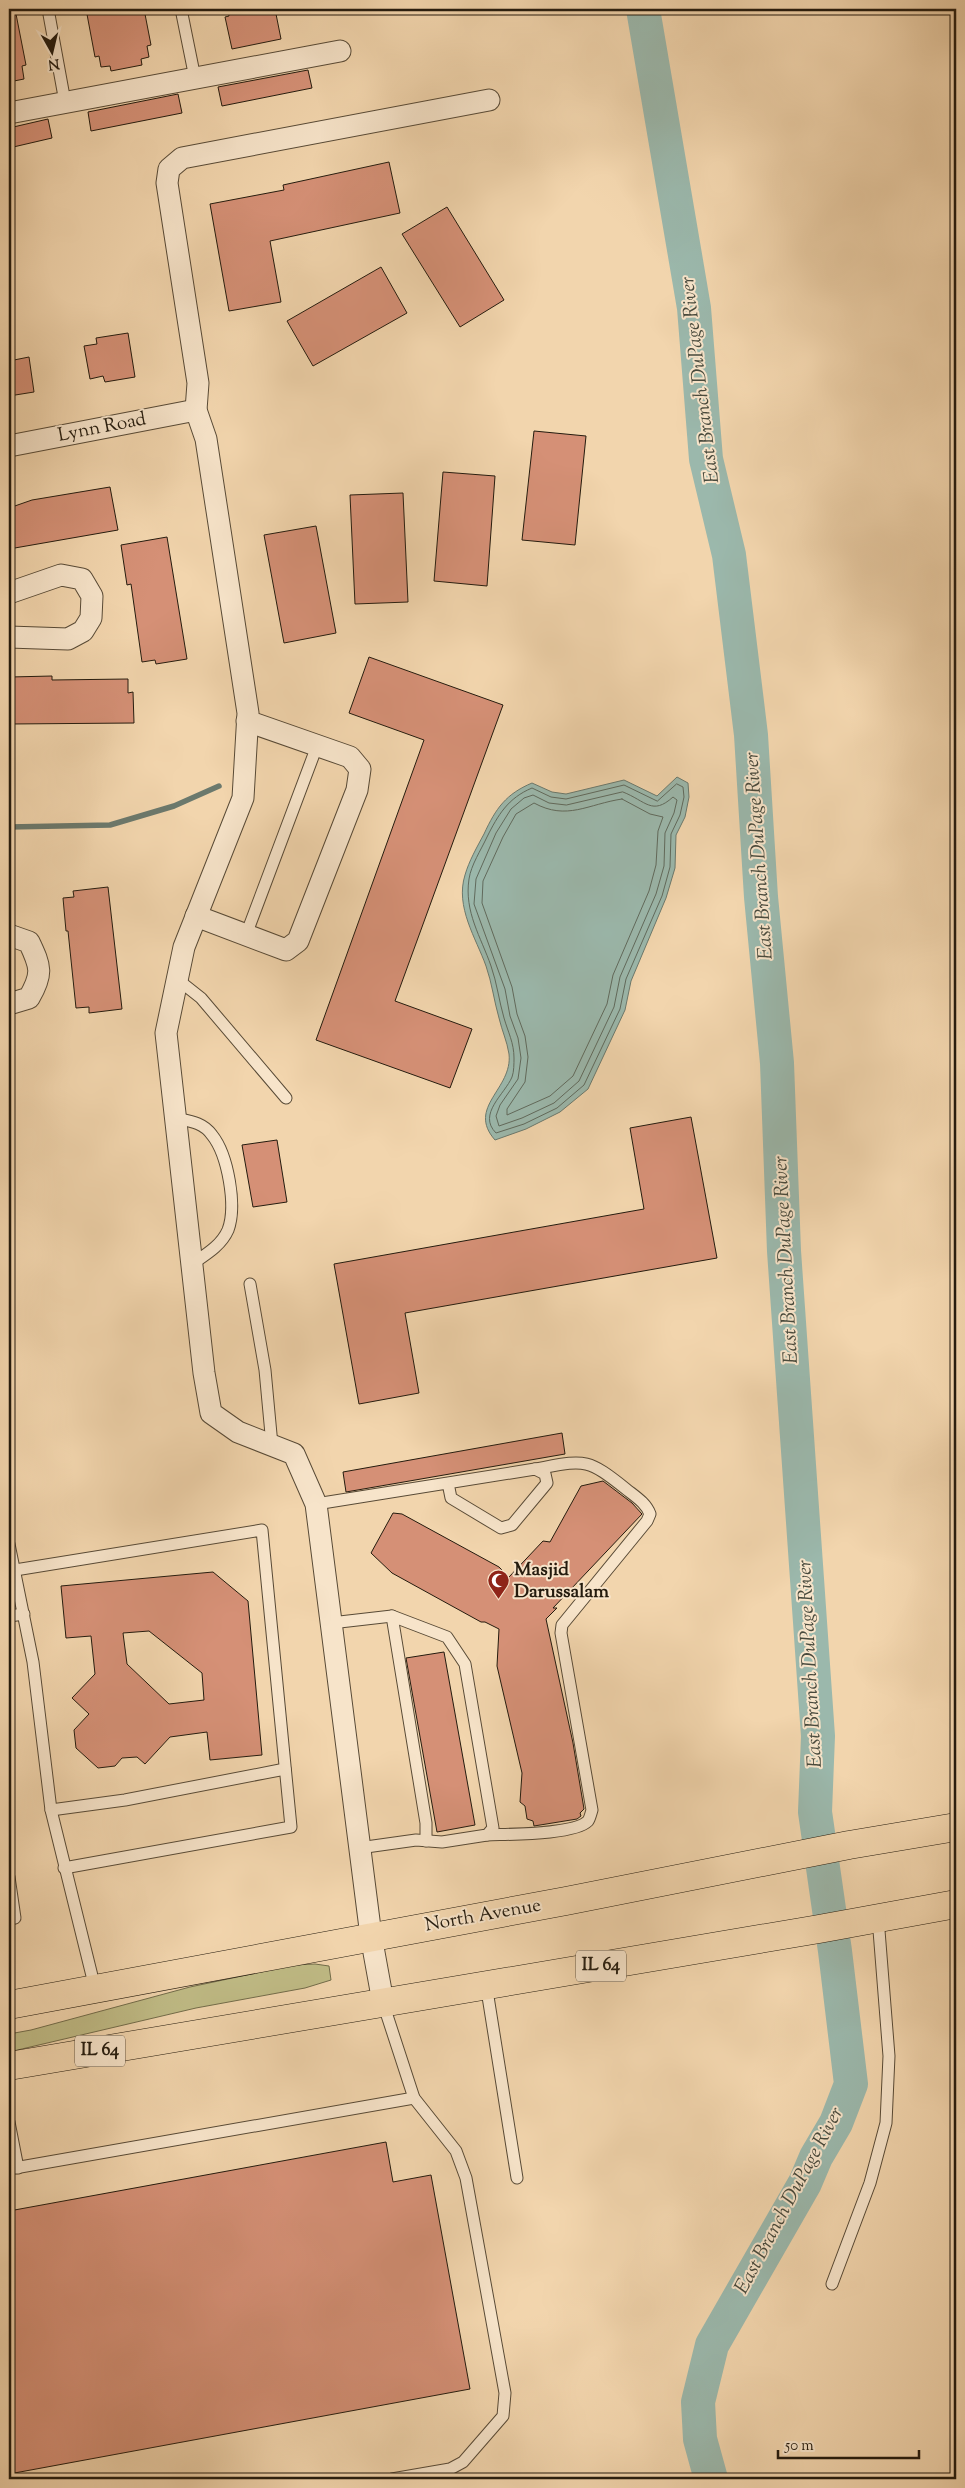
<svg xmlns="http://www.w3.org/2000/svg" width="965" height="2488" font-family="'Sorts Mill Goudy',serif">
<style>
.green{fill:#c0bc86;stroke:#726c4a}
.water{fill:#9bb8ac;stroke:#6b796d}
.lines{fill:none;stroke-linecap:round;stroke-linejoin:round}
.shore{stroke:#606a5d;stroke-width:1}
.stream{stroke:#6b796d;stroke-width:5.5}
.river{stroke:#9bb8ac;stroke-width:34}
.building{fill:#d59076;stroke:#241b0e;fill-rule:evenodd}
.service-casing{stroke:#584a36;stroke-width:13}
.minor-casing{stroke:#584a36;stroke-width:23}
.primary-casing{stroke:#241b0e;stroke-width:29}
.service{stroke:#f7e4ca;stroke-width:11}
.minor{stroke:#f7e4ca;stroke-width:21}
.primary{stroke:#f2d5ad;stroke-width:28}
.labels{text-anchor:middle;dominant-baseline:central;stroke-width:4;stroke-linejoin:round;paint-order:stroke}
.shield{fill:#f7e4ca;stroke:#635746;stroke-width:1}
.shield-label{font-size:18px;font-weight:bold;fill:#241b0e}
.street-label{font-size:19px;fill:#241b0e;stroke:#f7e4ca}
.poi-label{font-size:19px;font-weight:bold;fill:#241b0e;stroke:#f7e4ca;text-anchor:start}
.water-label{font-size:20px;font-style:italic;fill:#484a3d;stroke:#f7e4ca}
</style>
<rect width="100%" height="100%" fill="#f2d5ad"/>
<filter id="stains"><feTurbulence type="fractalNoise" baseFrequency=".004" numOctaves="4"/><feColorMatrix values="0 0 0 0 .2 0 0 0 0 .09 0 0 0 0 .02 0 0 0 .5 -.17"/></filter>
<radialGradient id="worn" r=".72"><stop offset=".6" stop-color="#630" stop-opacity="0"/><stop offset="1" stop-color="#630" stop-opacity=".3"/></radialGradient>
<!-- green -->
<path class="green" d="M 315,1964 L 329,1966 L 331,1980 L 305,1988 L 196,2008 L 9,2052 L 9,2034 L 31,2030 L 190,1987 L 294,1965 Z"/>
<!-- water -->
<path class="water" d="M 677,777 L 688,783 L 689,797 L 685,817 L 676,835 L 675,868 L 666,898 L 631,981 L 625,1010 L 588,1089 L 560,1112 L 526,1129 L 495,1140 C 466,1107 513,1089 509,1054 C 507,1041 502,1031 499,1018 C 494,1001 492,983 486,966 C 476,938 455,907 465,875 C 469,861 477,847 484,834 C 496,808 506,794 532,783 L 552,792 L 566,794 L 624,780 L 657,796 Z"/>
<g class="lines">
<!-- shore -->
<g class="shore">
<path d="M 677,784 L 683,787 L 684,797 L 680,815 L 671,834 L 670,867 L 662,896 L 626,979 L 620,1009 L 584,1085 L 557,1108 L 524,1124 L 496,1133 C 477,1114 505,1094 512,1077 C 514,1072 514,1063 514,1058 C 514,1043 508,1032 504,1018 C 499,1001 497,983 491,966 C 481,937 464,912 469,879 C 471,865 481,850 487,837 C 498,815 508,798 532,788 L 551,797 L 566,799 L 624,785 L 657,801 Z"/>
<path d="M 623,792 C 646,801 652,816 673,797 L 677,800 L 674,813 L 665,833 L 664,866 L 656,894 L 620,977 L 614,1007 L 579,1081 L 554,1103 L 522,1118 L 499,1126 L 496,1116 L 500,1105 L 518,1079 L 521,1058 L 518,1038 L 510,1016 L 505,989 L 474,904 L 476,879 L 496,833 L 511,809 L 524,798 L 533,795 L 549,803 L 566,805 Z"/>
<path d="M 622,799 L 650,814 L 663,817 L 658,831 L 656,865 L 649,891 L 613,975 L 607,1004 L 573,1076 L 550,1096 L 507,1115 L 507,1109 L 525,1082 L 528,1057 L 525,1036 L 517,1014 L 512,987 L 482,903 L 483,881 L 503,837 L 516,814 L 534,803 C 567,821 588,804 622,799 Z"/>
</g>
<!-- stream -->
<path class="stream" d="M 9,827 L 110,825 L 174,806 L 219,786"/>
<!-- river -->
<path class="river" d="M 643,9 L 694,308 L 706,459 L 729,555 L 751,735 L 761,897 L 777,1063 L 784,1251 L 818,1736 L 815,1812 L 835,1951 L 851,2084 L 836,2123 L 816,2157 L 805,2183 L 712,2345 L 698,2402 L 700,2439 L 711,2479"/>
</g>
<!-- building -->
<g class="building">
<path d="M 86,9 L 144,9 L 151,45 L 147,46 L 149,57 L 141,59 L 142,65 L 111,71 L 110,66 L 101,67 L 99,56 L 95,57 Z"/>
<path d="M 228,9 L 275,9 L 281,39 L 232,49 L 225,17 L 229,16 Z"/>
<path d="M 16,14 L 26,65 L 22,66 L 24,79 L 9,82 L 9,15 Z"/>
<path d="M 308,70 L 312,88 L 222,106 L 218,87 Z"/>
<path d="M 178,94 L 182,113 L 91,131 L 88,112 Z"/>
<path d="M 48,119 L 52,138 L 9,148 L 9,128 Z"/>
<path d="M 389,162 L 400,213 L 270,241 L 281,302 L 229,311 L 210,204 L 284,190 L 283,185 Z"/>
<path d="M 447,207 L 504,300 L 460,327 L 402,234 Z"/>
<path d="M 381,267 L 407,313 L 313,366 L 287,321 Z"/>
<path d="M 128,333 L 135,377 L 105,382 L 103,376 L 90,379 L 84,346 L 97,344 L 96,338 Z"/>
<path d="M 29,357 L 34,392 L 9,396 L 9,361 Z"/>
<path d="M 534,431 L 586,436 L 575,545 L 522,540 Z"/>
<path d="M 443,472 L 495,476 L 487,586 L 434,581 Z"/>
<path d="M 110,487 L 118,530 L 9,549 L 9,508 L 32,500 Z"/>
<path d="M 403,493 L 408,602 L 355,604 L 350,495 Z"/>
<path d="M 316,526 L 336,633 L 284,643 L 264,535 Z"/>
<path d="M 167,537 L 187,659 L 156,664 L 155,660 L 142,662 L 131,584 L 127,585 L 121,545 Z"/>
<path d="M 369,657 L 503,705 L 395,1001 L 472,1029 L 450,1088 L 316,1040 L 424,740 L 349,713 Z"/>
<path d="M 52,676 L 52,680 L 128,679 L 128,693 L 133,692 L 134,723 L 10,724 L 10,677 Z"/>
<path d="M 108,887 L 122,1009 L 89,1013 L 89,1007 L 76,1008 L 68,931 L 66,931 L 63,898 L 74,897 L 73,891 Z"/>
<path d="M 691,1117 L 717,1258 L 405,1313 L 419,1393 L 359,1404 L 334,1264 L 644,1209 L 630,1128 Z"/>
<path d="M 277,1140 L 287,1202 L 253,1207 L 242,1145 Z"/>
<path d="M 562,1433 L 565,1454 L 346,1492 L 343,1472 Z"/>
<path d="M 603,1481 L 632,1503 L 642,1514 L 553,1608 L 557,1608 L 546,1619 L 573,1743 L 584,1809 L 580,1813 L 581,1816 L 577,1819 L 534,1826 L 533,1821 L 527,1819 L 525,1806 L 520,1802 L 522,1773 L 497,1666 L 499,1629 L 485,1622 L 481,1622 L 392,1573 L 371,1553 L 393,1513 L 402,1514 L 499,1567 L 509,1577 L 543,1541 L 550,1542 L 581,1486 Z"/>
<path d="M 213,1572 L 248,1601 L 262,1755 L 210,1760 L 207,1732 L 170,1737 L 145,1764 L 137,1757 L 122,1758 L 115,1766 L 98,1768 L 76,1748 L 74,1730 L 89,1714 L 72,1698 L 95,1674 L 91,1636 L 66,1638 L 61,1586 ZM 149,1631 L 202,1673 L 204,1700 L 169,1704 L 127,1664 L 123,1633 Z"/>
<path d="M 444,1652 L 475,1825 L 437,1832 L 406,1658 Z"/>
<path d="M 386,2142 L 393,2182 L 431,2175 L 470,2389 L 9,2474 L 9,2211 Z"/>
</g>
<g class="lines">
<defs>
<g id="service">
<path d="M 48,9 L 65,102"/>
<path d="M 181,9 L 195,78"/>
<path d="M 246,935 L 317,746"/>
<path d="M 177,979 L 201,998 L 286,1098"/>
<path d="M 175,1118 C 189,1121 203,1122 212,1135 C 228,1155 237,1206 228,1230 C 221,1246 205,1255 192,1264"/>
<path d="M 250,1284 L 265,1370 L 272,1445"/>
<path d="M 316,1504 L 535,1469 L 545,1474 L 547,1483 L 512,1525 L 501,1528 L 451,1498 L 448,1483"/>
<path d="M 9,1544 L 33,1662 L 51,1810 L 95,1988"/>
<path d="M 9,1571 L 262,1530 L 291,1827 L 64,1868"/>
<path d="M 9,1616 L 24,1614"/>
<path d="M 392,1616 L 426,1823 L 426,1841"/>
<path d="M 331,1623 L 392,1616 L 447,1637 L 465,1664 L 493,1828 L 487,1835 L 442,1842 L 416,1840 L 359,1848"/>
<path d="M 51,1810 L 125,1800 L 285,1769"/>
<path d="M 487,1835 C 507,1834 574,1835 588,1821 C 590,1818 591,1813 592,1810 L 561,1633 L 562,1625 L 647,1521 L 650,1514 C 646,1503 636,1497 626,1489 C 586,1457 585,1460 535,1469"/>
<path d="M 9,1877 L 15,1918 L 9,1919"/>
<path d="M 486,1984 L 517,2178"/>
<path d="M 383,2003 L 414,2098 L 456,2151 L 466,2178 L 505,2393 L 503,2416 L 463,2462 L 450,2469 L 392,2479"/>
<path d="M 9,2122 L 18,2168"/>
<path d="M 9,2169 L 414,2098"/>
<path d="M 832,2284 L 870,2183 L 886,2123 L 889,2056 L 878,1918"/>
</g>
<g id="minor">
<path d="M 9,113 L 340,51"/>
<path d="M 9,446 L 196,410"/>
<path d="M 9,593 L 61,575 L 82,579 L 92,596 L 91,618 L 83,631 L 68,639 L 9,637"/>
<path d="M 196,916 L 286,950 L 298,941 L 357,790 L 360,769 L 350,757 L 247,721"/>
<path d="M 9,935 L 29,942 C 41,967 43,974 29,998 L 9,1004"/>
<path d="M 383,2002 L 371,1936 L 316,1504 L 294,1454 L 238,1432 L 211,1413 L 204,1373 L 166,1033 L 184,947 L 243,798 L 248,713 L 206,439 L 196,410 L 198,383 L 167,183 L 169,169 L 182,158 L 489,100"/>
</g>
<g id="primary">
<path d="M 9,2005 L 566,1901 L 849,1845 L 956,1827"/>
<path d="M 9,2066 L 819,1929 L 956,1904"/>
</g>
</defs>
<!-- service casing -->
<use href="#service" class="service-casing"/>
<!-- minor casing -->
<use href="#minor" class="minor-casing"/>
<!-- primary casing -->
<use href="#primary" class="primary-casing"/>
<!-- service -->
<use href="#service" class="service"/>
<!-- minor -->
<use href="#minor" class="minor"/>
<!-- primary -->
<use href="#primary" class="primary"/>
</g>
<!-- icons -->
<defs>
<symbol id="mosque-pin" viewBox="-11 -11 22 30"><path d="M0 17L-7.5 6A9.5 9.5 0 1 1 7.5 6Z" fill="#8f2418" stroke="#f7e4ca"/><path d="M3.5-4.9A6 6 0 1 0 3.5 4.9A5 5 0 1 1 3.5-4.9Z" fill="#fff"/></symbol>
</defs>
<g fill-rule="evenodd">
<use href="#mosque-pin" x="486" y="1568" width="25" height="34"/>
</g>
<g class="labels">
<!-- shield labels -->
<g class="shield">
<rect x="576" y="1950.5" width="50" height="31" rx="4"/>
<rect x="75" y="2035.5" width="50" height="31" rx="4"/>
</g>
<g class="shield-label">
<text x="601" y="1966">IL 64</text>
<text x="100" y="2051">IL 64</text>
</g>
<!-- street labels -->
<g class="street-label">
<text transform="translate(102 428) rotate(-11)">Lynn Road</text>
<text transform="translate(483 1916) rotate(-10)">North Avenue</text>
</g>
<!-- poi labels -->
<g class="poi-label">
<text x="514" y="1570">Masjid<tspan x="514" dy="22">Darussalam</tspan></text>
</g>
<!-- water labels -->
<g class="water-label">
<text transform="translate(701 380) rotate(-97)">East Branch DuPage River</text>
<text transform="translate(760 856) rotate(-94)">East Branch DuPage River</text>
<text transform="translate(787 1260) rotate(-93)">East Branch DuPage River</text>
<text transform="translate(811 1664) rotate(-93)">East Branch DuPage River</text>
<text transform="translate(790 2201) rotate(-62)">East Branch DuPage River</text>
</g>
</g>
<!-- margin -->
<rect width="965" height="2488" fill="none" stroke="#f2d5ad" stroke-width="30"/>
<rect x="10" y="10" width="945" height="2468" fill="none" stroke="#241b0e" stroke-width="2.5"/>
<rect x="15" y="15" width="935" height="2458" fill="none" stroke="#241b0e"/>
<!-- north arrow -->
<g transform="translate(52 52) rotate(172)" stroke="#f7e4ca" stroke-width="4" paint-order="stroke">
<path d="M0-4L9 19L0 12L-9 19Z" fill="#241b0e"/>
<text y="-8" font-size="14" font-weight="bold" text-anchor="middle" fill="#241b0e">N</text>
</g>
<!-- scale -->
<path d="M778 2450v8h141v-8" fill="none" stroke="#241b0e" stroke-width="2.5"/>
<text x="785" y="2450" font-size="15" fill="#241b0e" stroke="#f7e4ca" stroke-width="4" paint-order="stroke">50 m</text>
<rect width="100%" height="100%" filter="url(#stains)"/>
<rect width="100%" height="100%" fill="url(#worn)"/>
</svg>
